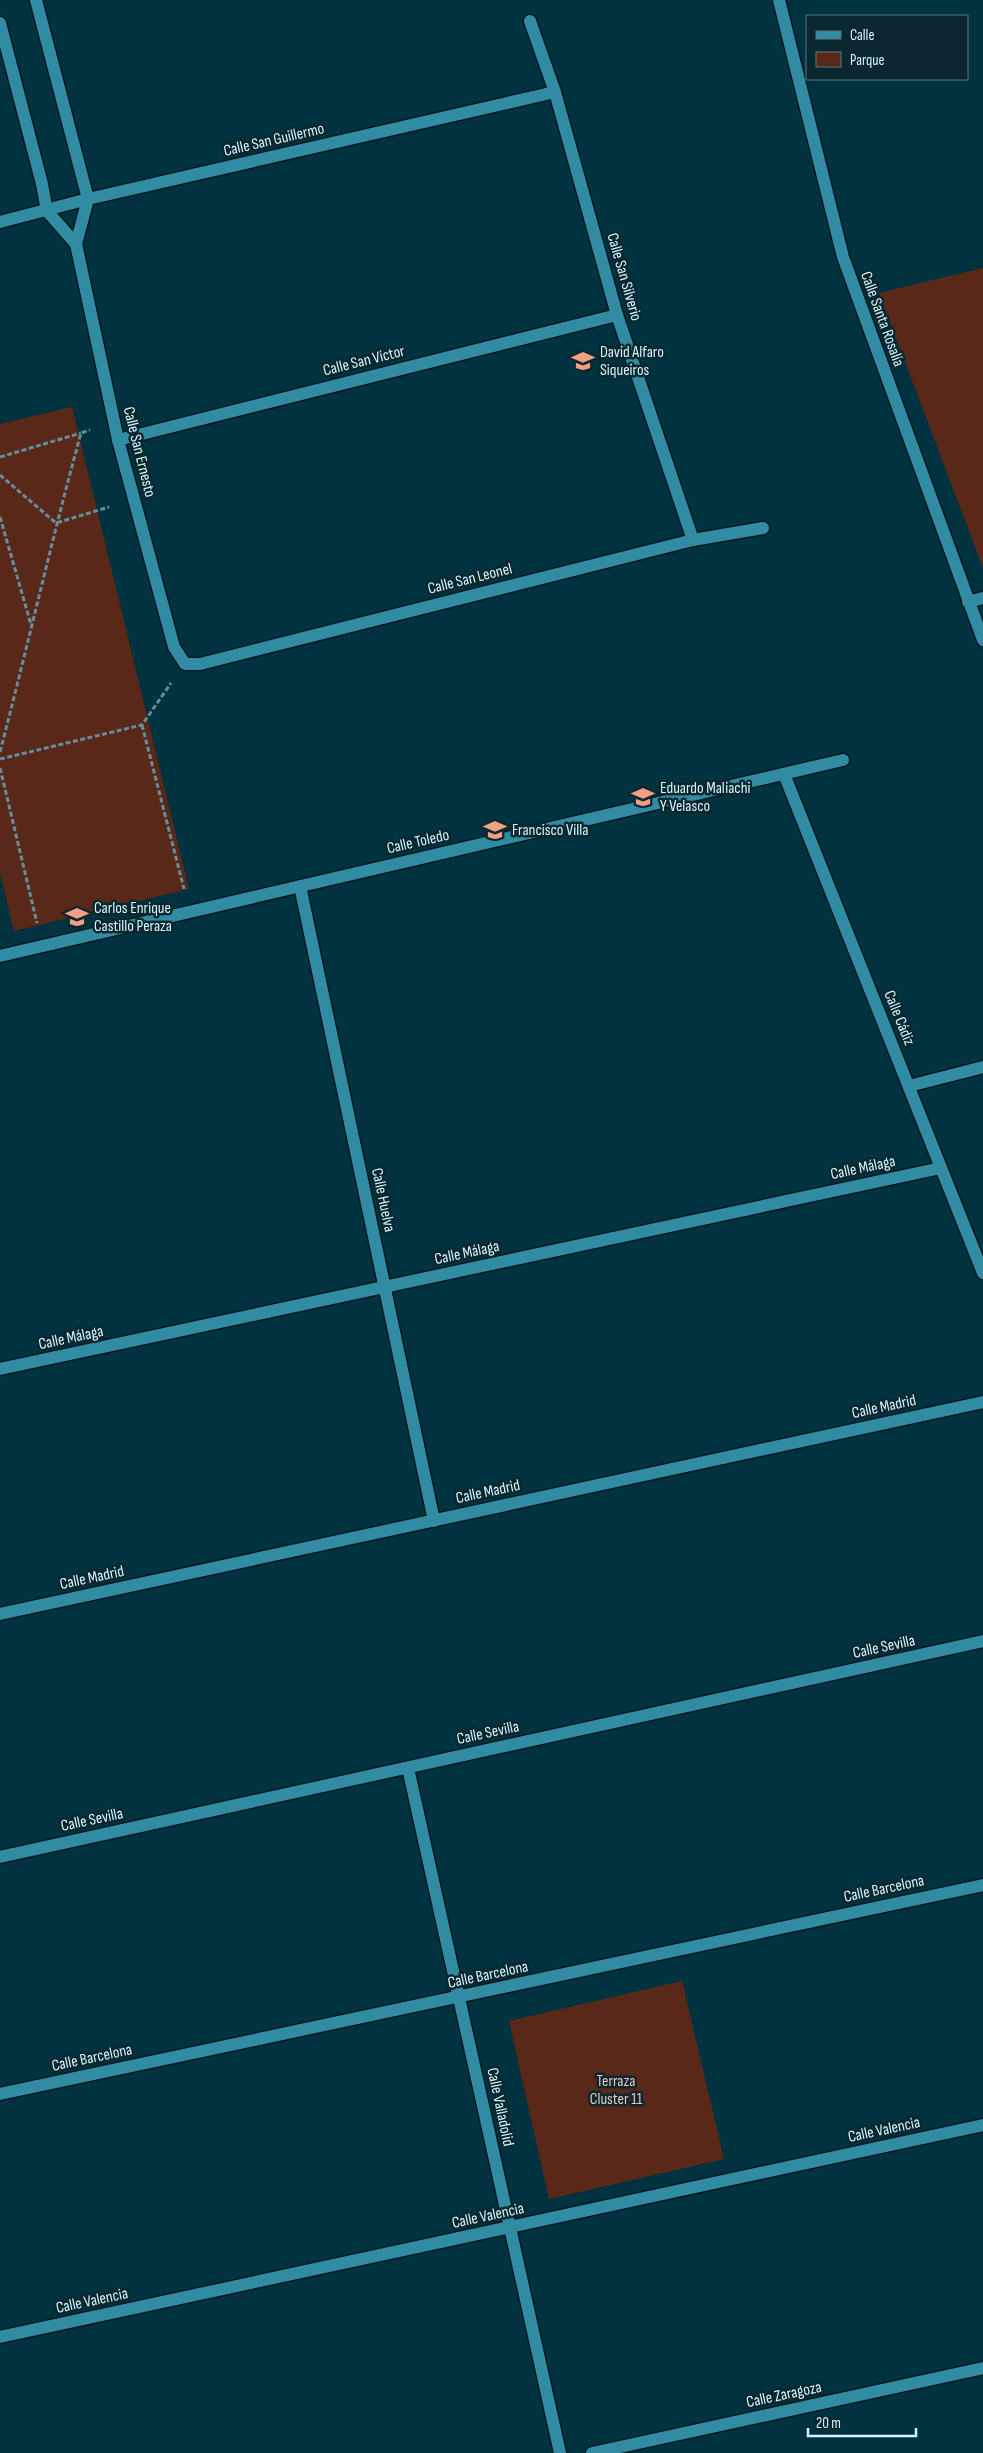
<svg xmlns="http://www.w3.org/2000/svg" width="983" height="2453" font-family="'Sofia Sans Condensed',sans-serif">
<style>
.green{fill:#5a2818}
.lines{fill:none;stroke-linecap:round;stroke-linejoin:round}
.minor-casing{stroke:#001920;stroke-width:15}
.path{stroke:#648e99;stroke-width:3;stroke-dasharray:5 2.5;stroke-linecap:butt}
.minor{stroke:#318ba2;stroke-width:12}
.labels{text-anchor:middle;dominant-baseline:central;stroke-width:5;stroke-linejoin:round;paint-order:stroke}
.street-label{font-size:16px;fill:#d3f3fd;stroke:#0b272f}
.poi-label{font-size:16px;fill:#d3f3fd;stroke:#0b272f;text-anchor:start}
.park-label{font-size:16px;fill:#f1c8ba;stroke:#0b272f}
</style>
<rect width="100%" height="100%" fill="#00333f"/>
<!-- green -->
<g class="green">
<path d="M 983,268 L 983,568 L 879,293 Z"/>
<path d="M 72,407 L 189,889 L 14,931 L 0,873 L 0,424 Z"/>
<path d="M 682,1981 L 724,2159 L 549,2199 L 509,2021 Z"/>
</g>
<g class="lines">
<defs>
<g id="minor">
<path d="M 36,0 L 88,199 L 76,244 L 118,440 L 174,647 L 185,664 L 200,664 L 693,540 L 763,528"/>
<path d="M 779,0 L 843,257 L 983,640"/>
<path d="M 530,21 L 555,92 L 617,315 L 693,540"/>
<path d="M 0,23 L 42,184 L 47,211 L 76,244"/>
<path d="M 0,222 L 88,199 L 555,92"/>
<path d="M 118,440 L 617,315"/>
<path d="M 968,602 L 983,598"/>
<path d="M 784,774 L 983,1273"/>
<path d="M 300,886 L 434,1521"/>
<path d="M 0,956 L 843,760"/>
<path d="M 909,1086 L 983,1067"/>
<path d="M 0,1369 L 941,1168"/>
<path d="M 0,1614 L 983,1402"/>
<path d="M 408,1768 L 560,2453"/>
<path d="M 0,1857 L 983,1641"/>
<path d="M 0,2094 L 983,1885"/>
<path d="M 0,2337 L 983,2125"/>
<path d="M 592,2453 L 983,2368"/>
</g>
</defs>
<!-- minor casing -->
<use href="#minor" class="minor-casing"/>
<!-- path -->
<g class="path">
<path d="M 0,457 L 81,433"/>
<path d="M 0,475 L 56,523 L 109,507"/>
<path d="M 0,517 L 32,628"/>
<path d="M 142,725 L 184,889"/>
<path d="M 0,752 C 28,645 52,538 81,433 L 90,430"/>
<path d="M 0,759 L 142,725 L 171,683"/>
<path d="M 0,768 L 37,923"/>
</g>
<!-- minor -->
<use href="#minor" class="minor"/>
</g>
<!-- icons -->
<defs>
<symbol id="school-bare" viewBox="-9 -9 18 18"><path d="M0-5L7-2L0 1L-7-2ZM-4 1L0 2.5L4 1V4Q0 6-4 4Z" fill="#f39f84" stroke="#0b272f" stroke-width="2.5" paint-order="stroke"/></symbol>
</defs>
<g fill-rule="evenodd">
<use href="#school-bare" x="567" y="345" width="32" height="32"/>
<use href="#school-bare" x="627" y="781" width="32" height="32"/>
<use href="#school-bare" x="479" y="814" width="32" height="32"/>
<use href="#school-bare" x="61" y="901" width="32" height="32"/>
</g>
<g class="labels">
<!-- street labels -->
<g class="street-label">
<text transform="translate(274 140) rotate(-13)">Calle San Guillermo</text>
<text transform="translate(624 277) rotate(74)">Calle San Silverio</text>
<text transform="translate(882 319) rotate(70)">Calle Santa Rosalía</text>
<text transform="translate(364 361) rotate(-14)">Calle San Víctor</text>
<text transform="translate(139 452) rotate(76)">Calle San Ernesto</text>
<text transform="translate(470 579) rotate(-14)">Calle San Leonel</text>
<text transform="translate(418 842) rotate(-13)">Calle Toledo</text>
<text transform="translate(899 1018) rotate(68)">Calle Cádiz</text>
<text transform="translate(863 1168) rotate(-12)">Calle Málaga</text>
<text transform="translate(383 1200) rotate(78)">Calle Huelva</text>
<text transform="translate(467 1253) rotate(-12)">Calle Málaga</text>
<text transform="translate(71 1338) rotate(-12)">Calle Málaga</text>
<text transform="translate(884 1407) rotate(-12)">Calle Madrid</text>
<text transform="translate(488 1492) rotate(-12)">Calle Madrid</text>
<text transform="translate(92 1578) rotate(-12)">Calle Madrid</text>
<text transform="translate(884 1647) rotate(-12)">Calle Sevilla</text>
<text transform="translate(488 1733) rotate(-12)">Calle Sevilla</text>
<text transform="translate(92 1820) rotate(-12)">Calle Sevilla</text>
<text transform="translate(884 1889) rotate(-12)">Calle Barcelona</text>
<text transform="translate(488 1975) rotate(-12)">Calle Barcelona</text>
<text transform="translate(92 2058) rotate(-12)">Calle Barcelona</text>
<text transform="translate(500 2107) rotate(78)">Calle Valladolid</text>
<text transform="translate(884 2130) rotate(-12)">Calle Valencia</text>
<text transform="translate(488 2216) rotate(-12)">Calle Valencia</text>
<text transform="translate(92 2301) rotate(-12)">Calle Valencia</text>
<text transform="translate(784 2395) rotate(-12)">Calle Zaragoza</text>
</g>
<!-- poi labels -->
<g class="poi-label">
<text x="600" y="352">David Alfaro<tspan x="600" dy="18">Siqueiros</tspan></text>
<text x="660" y="788">Eduardo Maliachi<tspan x="660" dy="18">Y Velasco</tspan></text>
<text x="512" y="830">Francisco Villa</text>
<text x="94" y="908">Carlos Enrique<tspan x="94" dy="18">Castillo Peraza</tspan></text>
</g>
<!-- park labels -->
<g class="park-label">
<text x="616" y="2081">Terraza<tspan x="616" dy="18">Cluster 11</tspan></text>
</g>
</g>
<!-- legend -->
<rect x="806" y="15" width="162" height="65" fill="#0b272f" stroke="#5b7981"/>
<rect x="816" y="31" width="25" height="8" fill="#318ba2" stroke="#5b7981"/>
<text x="850" y="40" font-size="15" fill="#d3f3fd">Calle</text>
<rect x="816" y="52" width="25" height="15" fill="#5a2818" stroke="#5b7981"/>
<text x="850" y="65" font-size="15" fill="#d3f3fd">Parque</text>
<!-- scale -->
<path d="M808 2428v8h108v-8" fill="none" stroke="#d3f3fd" stroke-width="2.5"/>
<text x="816" y="2428" font-size="15" fill="#d3f3fd" stroke="#0b272f" stroke-width="4" paint-order="stroke">20 m</text>
</svg>
